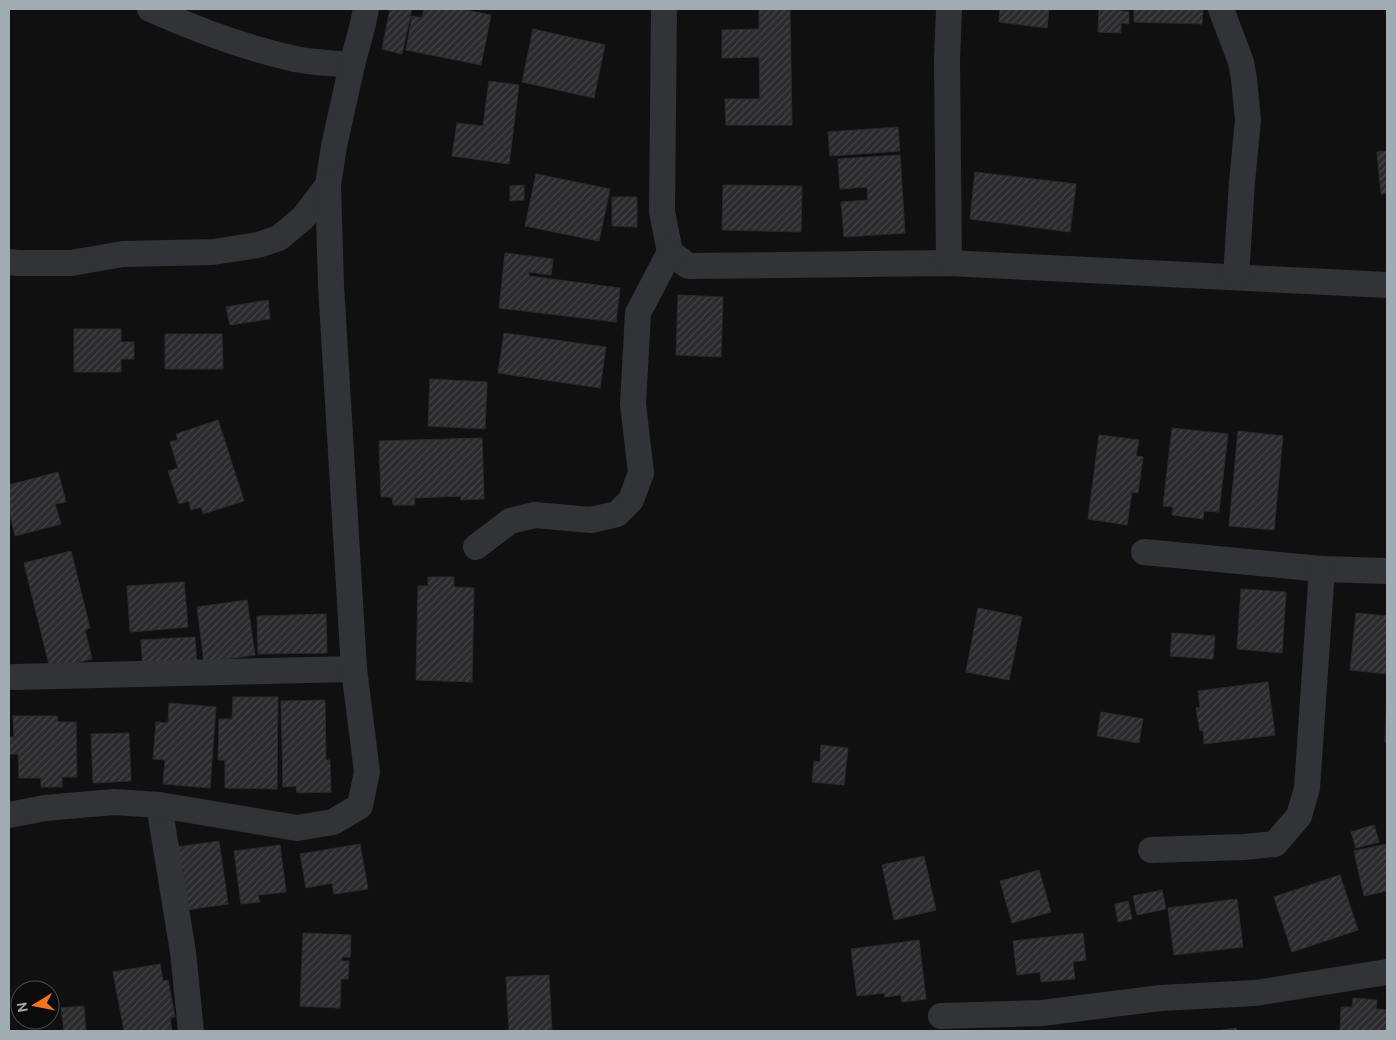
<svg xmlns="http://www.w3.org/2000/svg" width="1396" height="1040" font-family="Cabin,sans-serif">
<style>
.building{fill:url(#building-hatch);stroke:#2a2b2d}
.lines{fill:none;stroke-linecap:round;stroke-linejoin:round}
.minor{stroke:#313336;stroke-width:26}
</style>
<defs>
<pattern id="building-hatch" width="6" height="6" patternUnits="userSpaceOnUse" patternTransform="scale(1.25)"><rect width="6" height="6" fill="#2b2b2d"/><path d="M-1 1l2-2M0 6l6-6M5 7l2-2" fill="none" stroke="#474749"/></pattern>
</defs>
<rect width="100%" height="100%" fill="#101011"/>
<!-- building -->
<g class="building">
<path d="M 390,9 L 412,9 L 402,54 L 382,49 Z"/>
<path d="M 424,9 L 460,9 L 491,15 L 481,65 L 406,50 L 412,16 L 422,18 Z"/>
<path d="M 759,9 L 790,9 L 792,125 L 726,125 L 725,99 L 760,99 L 759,57 L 722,58 L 722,30 L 759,29 Z"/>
<path d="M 1000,9 L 1049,9 L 1047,28 L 999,22 Z"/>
<path d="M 1099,9 L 1121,9 L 1121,11 L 1129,12 L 1129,24 L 1121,23 L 1121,33 L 1098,32 Z"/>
<path d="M 1134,9 L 1203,9 L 1202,24 L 1134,22 Z"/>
<path d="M 533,29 L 605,45 L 594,98 L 522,82 Z"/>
<path d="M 489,81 L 519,85 L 509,164 L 452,156 L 457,123 L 483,126 Z"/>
<path d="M 898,127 L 900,151 L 830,156 L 828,132 Z"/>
<path d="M 1387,151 L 1387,193 L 1381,194 L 1377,152 Z"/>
<path d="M 900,155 L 905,233 L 844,237 L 841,202 L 868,200 L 867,187 L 840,189 L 838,159 Z"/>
<path d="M 975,172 L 1076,184 L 1070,232 L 970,219 Z"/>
<path d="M 536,174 L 610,189 L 599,241 L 525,226 Z"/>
<path d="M 524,185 L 524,200 L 510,201 L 510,186 Z"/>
<path d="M 723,185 L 802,186 L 801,232 L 722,230 Z"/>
<path d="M 612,197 L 637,197 L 637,227 L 612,226 Z"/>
<path d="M 505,253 L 553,259 L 551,275 L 529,272 L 529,276 L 620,288 L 616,322 L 499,308 Z"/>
<path d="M 678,295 L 723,297 L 721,357 L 676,355 Z"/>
<path d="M 268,300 L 270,319 L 230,325 L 226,307 Z"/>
<path d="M 74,329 L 121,329 L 121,342 L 134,342 L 134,359 L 121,359 L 121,372 L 74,372 Z"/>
<path d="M 504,333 L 606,347 L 600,388 L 498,373 Z"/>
<path d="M 165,334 L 222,334 L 223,369 L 165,369 Z"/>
<path d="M 430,379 L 487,382 L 485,429 L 428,426 Z"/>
<path d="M 218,420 L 244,501 L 203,514 L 201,507 L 191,510 L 189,501 L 179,504 L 168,471 L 178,468 L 170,442 L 178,440 L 176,434 Z"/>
<path d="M 1172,428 L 1228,434 L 1219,512 L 1204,511 L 1203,519 L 1172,515 L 1173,507 L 1163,506 Z"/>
<path d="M 1238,431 L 1283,436 L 1274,530 L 1229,526 Z"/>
<path d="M 1099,435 L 1139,440 L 1136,456 L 1143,457 L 1138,493 L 1132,492 L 1127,525 L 1088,519 Z"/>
<path d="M 482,438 L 484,499 L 461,500 L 461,496 L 414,498 L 415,505 L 393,505 L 392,497 L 381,497 L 379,441 Z"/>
<path d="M 58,472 L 66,502 L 55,504 L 61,524 L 15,536 L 9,510 L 9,485 Z"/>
<path d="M 71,551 L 90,628 L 85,630 L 92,659 L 50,669 L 24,563 Z"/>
<path d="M 428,577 L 454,577 L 454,587 L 474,588 L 472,682 L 416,680 L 418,586 L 428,586 Z"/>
<path d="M 184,582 L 188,627 L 130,632 L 127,586 Z"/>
<path d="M 1241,589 L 1286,592 L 1282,653 L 1237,649 Z"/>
<path d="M 247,600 L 255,655 L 204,662 L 197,607 Z"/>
<path d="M 978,608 L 1022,617 L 1009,680 L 966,672 Z"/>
<path d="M 1356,613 L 1387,616 L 1387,674 L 1350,670 Z"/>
<path d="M 326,614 L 327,653 L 258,654 L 257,616 Z"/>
<path d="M 1172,633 L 1215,636 L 1213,659 L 1170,656 Z"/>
<path d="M 195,637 L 197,669 L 143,672 L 141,640 Z"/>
<path d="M 1268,682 L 1275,735 L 1204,744 L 1203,730 L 1200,731 L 1196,708 L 1200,707 L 1198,691 Z"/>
<path d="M 233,697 L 278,697 L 277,789 L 225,788 L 225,760 L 218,760 L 219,719 L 232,719 Z"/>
<path d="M 1387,697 L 1387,743 L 1385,742 Z"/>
<path d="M 325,700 L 326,760 L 330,760 L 331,792 L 297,793 L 296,786 L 283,787 L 281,701 Z"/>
<path d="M 169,703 L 216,707 L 210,788 L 163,784 L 165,760 L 153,759 L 156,722 L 168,723 Z"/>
<path d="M 1101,712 L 1143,719 L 1139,743 L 1097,736 Z"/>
<path d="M 13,716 L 57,716 L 58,722 L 76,722 L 77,777 L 62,777 L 62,787 L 41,787 L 41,778 L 19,778 L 18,754 L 9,754 L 9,737 L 14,737 Z"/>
<path d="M 129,733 L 131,781 L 93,783 L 91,734 Z"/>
<path d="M 821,745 L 848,748 L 844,785 L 812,782 L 814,761 L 820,762 Z"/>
<path d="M 1374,825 L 1379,842 L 1356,848 L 1351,832 Z"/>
<path d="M 219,841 L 228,904 L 186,910 L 177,847 Z"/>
<path d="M 360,844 L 368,889 L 334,894 L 332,883 L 306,888 L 300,854 Z"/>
<path d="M 1387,844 L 1387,891 L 1364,896 L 1354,851 Z"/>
<path d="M 280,845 L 286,892 L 258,895 L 260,902 L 241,904 L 234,851 Z"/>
<path d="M 924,856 L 936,910 L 894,920 L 882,865 Z"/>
<path d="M 1039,870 L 1051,912 L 1012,923 L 1000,881 Z"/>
<path d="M 1340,875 L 1358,930 L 1292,952 L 1274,897 Z"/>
<path d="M 1162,890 L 1166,909 L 1137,915 L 1133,896 Z"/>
<path d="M 1237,899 L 1243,947 L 1174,955 L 1168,908 Z"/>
<path d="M 1128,901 L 1132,919 L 1118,922 L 1115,904 Z"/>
<path d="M 303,933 L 351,935 L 350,957 L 342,957 L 342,961 L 349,961 L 348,979 L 341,979 L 340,1008 L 300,1006 Z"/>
<path d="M 1083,933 L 1086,960 L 1073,962 L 1075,979 L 1041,982 L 1040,972 L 1017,975 L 1013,941 Z"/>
<path d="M 919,940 L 926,999 L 902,1002 L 901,995 L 885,997 L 884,993 L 857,996 L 851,949 Z"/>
<path d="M 160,964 L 163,981 L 168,980 L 175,1017 L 170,1018 L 172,1031 L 124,1031 L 113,972 Z"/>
<path d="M 549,975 L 552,1031 L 509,1031 L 506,977 Z"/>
<path d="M 1353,998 L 1377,1000 L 1376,1009 L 1387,1010 L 1387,1031 L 1340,1031 L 1341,1007 L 1352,1007 Z"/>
<path d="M 84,1006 L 86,1031 L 64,1031 L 61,1008 Z"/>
<path d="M 1236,1028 L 1237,1031 L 1216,1031 Z"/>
</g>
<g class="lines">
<!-- minor -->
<g class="minor">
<path d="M 150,9 C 197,30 245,48 295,59 C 313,63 334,63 352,65"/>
<path d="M 664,9 L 662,212 L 670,252 L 688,266 L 949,263 L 1387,285"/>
<path d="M 949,9 L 947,60 L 949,263"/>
<path d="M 1221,9 L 1241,62 L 1244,79 L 1248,120 L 1242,182 L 1236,277"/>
<path d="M 9,262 L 18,263 L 71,263 L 123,254 L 213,252 L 258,245 L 279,238 L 303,218 L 328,185 L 334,146 L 352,65 L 363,24 L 366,9"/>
<path d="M 476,547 L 510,521 L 535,515 L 591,520 L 617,514 L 631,500 L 641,473 L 633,404 L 638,313 L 670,252"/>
<path d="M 1144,552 L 1322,569 L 1387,571"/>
<path d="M 14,677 L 354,669"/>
<path d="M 159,805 L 183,952 L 191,1031"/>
<path d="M 9,815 L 45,808 L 114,802 L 159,805 L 297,828 L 333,822 L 360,806 L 367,772 L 354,669 L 331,285 L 328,185"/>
<path d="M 1151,850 L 1243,847 L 1275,844 L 1299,816 L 1307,788 L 1322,569"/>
<path d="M 941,1016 L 1042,1013 L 1161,998 L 1255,993 L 1387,972"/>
</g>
</g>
<!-- border -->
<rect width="1396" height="1040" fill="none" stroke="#a1abb2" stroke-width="20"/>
<!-- north arrow -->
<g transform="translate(35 1005) rotate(260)"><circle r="24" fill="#0b0b0c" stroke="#474b4e"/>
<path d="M0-4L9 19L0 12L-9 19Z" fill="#f47425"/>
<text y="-8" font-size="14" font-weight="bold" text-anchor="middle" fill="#a1abb2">N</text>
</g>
</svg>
